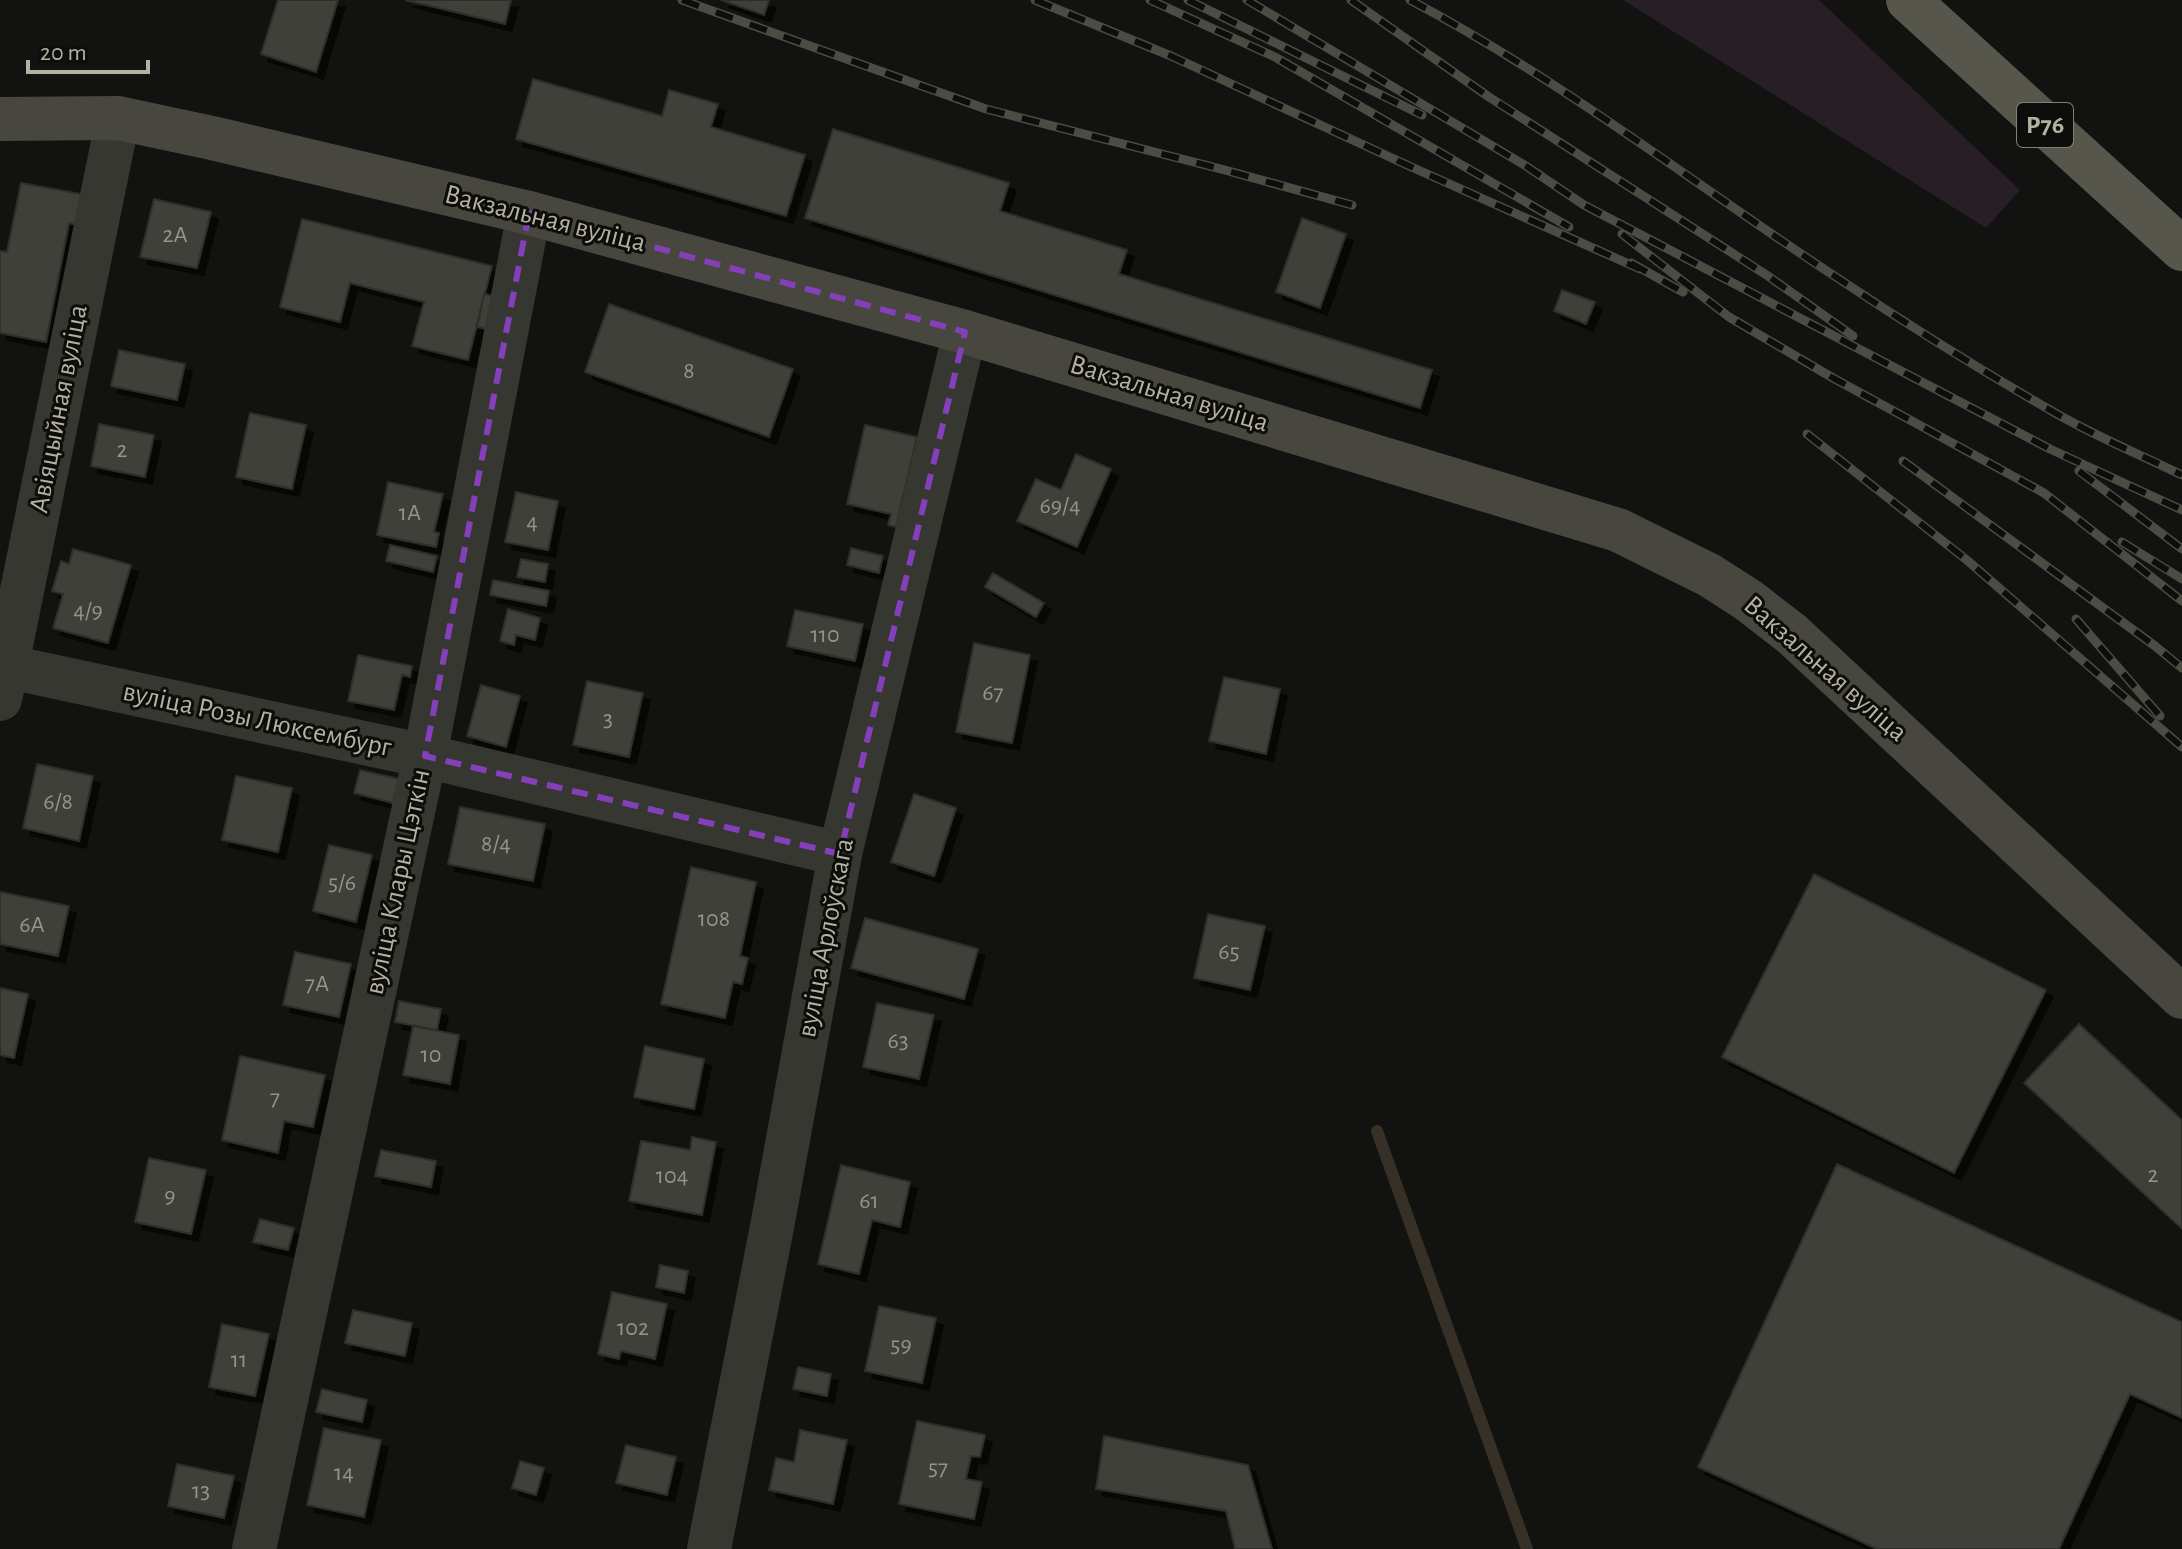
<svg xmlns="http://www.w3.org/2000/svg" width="2182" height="1549" font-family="'Alegreya Sans',sans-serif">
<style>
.green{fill:#271f25}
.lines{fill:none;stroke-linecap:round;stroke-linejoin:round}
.stream{stroke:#363026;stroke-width:12}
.building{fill:#403f3a;stroke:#2e2e2a;stroke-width:2;filter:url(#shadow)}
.minor{stroke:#373731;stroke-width:44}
.secondary{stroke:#47463f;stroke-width:44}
.primary{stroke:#56564d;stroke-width:44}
.rail-casing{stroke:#4c4b44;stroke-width:9}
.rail{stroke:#0d0d0c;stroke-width:6;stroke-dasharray:18;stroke-linecap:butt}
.marked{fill:none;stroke:#8440ba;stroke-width:6;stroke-dasharray:16 10;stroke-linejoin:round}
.labels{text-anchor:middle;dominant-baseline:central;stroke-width:6;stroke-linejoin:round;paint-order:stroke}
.number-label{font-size:24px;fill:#979487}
.shield{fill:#0d0d0c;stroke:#828074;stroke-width:2}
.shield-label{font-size:26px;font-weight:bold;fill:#b4b1a1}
.street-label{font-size:28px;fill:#b4b1a1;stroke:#0d0d0c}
</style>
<defs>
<filter id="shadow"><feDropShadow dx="7" dy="7" stdDeviation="0" flood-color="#0009"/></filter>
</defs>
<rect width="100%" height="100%" fill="#121210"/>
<!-- green -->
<path class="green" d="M 1623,0 L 1819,0 L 2020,190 L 1986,228 Z"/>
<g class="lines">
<!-- stream -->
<path class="stream" d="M 1377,1131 L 1527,1549"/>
</g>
<!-- building -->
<g class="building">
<path d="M 278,0 L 338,0 L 316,72 L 261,54 Z"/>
<path d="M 405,0 L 511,0 L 505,24 Z"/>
<path d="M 721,0 L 769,0 L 764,15 Z"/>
<path d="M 533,79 L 662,116 L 669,90 L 718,104 L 711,127 L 805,155 L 786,216 L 516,139 Z"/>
<path d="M 833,129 L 1009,183 L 1000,211 L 1127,250 L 1119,274 L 1432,370 L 1420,408 L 805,218 Z"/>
<path d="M 21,183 L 81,194 L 76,225 L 69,223 L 46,342 L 0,333 L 0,251 L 7,252 Z"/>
<path d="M 154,199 L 211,212 L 197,268 L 140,257 Z"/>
<path d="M 1302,218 L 1346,234 L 1320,308 L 1276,292 Z"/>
<path d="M 302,219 L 492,266 L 468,360 L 412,346 L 424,302 L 350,283 L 340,322 L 280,307 Z"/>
<path d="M 1562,290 L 1595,302 L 1586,324 L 1554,311 Z"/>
<path d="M 484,294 L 498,297 L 491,330 L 477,327 Z"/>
<path d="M 609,304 L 793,369 L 769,437 L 585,372 Z"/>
<path d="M 119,350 L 185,364 L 177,400 L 111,386 Z"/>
<path d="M 250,413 L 306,425 L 292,489 L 236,477 Z"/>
<path d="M 99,424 L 154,435 L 145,477 L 91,466 Z"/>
<path d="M 865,425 L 917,437 L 896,527 L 888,525 L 891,514 L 847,504 Z"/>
<path d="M 1076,454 L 1111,469 L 1077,547 L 1017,521 L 1036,479 L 1061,490 Z"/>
<path d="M 388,482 L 443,494 L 434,532 L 439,533 L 436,547 L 377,535 Z"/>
<path d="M 516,492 L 558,501 L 548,550 L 505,542 Z"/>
<path d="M 390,545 L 437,556 L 433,572 L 386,561 Z"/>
<path d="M 851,548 L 883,556 L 879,573 L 847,565 Z"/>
<path d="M 73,549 L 131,565 L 108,643 L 53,628 L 63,594 L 52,591 L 61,561 L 69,564 Z"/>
<path d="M 521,559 L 548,564 L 545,582 L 517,577 Z"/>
<path d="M 993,573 L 1044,603 L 1036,617 L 985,587 Z"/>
<path d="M 493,580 L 549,591 L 546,606 L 490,595 Z"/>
<path d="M 508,609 L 540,618 L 535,640 L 516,635 L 514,645 L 500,641 Z"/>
<path d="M 795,610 L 863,624 L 855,661 L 787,646 Z"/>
<path d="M 974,643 L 1030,655 L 1012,743 L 956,732 Z"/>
<path d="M 358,655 L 412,666 L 410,677 L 402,675 L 394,710 L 348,701 Z"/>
<path d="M 1224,677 L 1280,689 L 1266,754 L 1209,741 Z"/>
<path d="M 587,681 L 643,693 L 629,757 L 573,745 Z"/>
<path d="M 481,685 L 520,696 L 506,747 L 467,736 Z"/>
<path d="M 37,764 L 93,776 L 79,841 L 23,828 Z"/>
<path d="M 360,770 L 399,779 L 393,803 L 354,793 Z"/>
<path d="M 236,776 L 292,788 L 278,852 L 222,840 Z"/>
<path d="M 914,794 L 956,808 L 934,876 L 891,862 Z"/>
<path d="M 460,807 L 545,824 L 533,881 L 448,864 Z"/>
<path d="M 329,845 L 372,855 L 356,922 L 313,911 Z"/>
<path d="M 691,867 L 756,882 L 740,956 L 748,958 L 742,984 L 733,982 L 725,1018 L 661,1004 Z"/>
<path d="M 1814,874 L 2046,990 L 1954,1173 L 1722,1057 Z"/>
<path d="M 0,892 L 69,906 L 58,956 L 0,944 Z"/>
<path d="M 1208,914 L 1265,926 L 1250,990 L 1194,978 Z"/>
<path d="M 865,918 L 978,949 L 964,999 L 851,968 Z"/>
<path d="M 295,952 L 351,964 L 339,1017 L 283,1005 Z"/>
<path d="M 0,988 L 28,994 L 14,1058 L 0,1055 Z"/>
<path d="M 399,1001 L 441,1009 L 437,1030 L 395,1022 Z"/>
<path d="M 877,1003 L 934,1015 L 919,1079 L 863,1067 Z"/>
<path d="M 2079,1024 L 2182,1120 L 2182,1229 L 2024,1083 Z"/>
<path d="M 413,1026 L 459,1035 L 450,1084 L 403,1075 Z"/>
<path d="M 645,1046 L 704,1059 L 694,1109 L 634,1097 Z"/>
<path d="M 240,1056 L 325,1075 L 313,1127 L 284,1121 L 278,1153 L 222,1140 Z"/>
<path d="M 692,1137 L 716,1142 L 702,1215 L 629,1201 L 641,1141 L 690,1150 Z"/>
<path d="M 381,1150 L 436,1161 L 431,1187 L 375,1176 Z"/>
<path d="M 149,1158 L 206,1170 L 191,1234 L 135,1222 Z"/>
<path d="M 1837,1164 L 2182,1322 L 2182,1418 L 2130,1394 L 2059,1549 L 1877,1549 L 1698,1467 Z"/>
<path d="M 841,1165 L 910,1182 L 900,1227 L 872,1220 L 859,1274 L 818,1264 Z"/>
<path d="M 260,1219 L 294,1228 L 288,1250 L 253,1242 Z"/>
<path d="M 660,1265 L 688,1271 L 684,1293 L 656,1287 Z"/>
<path d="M 612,1292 L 667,1304 L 655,1359 L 621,1351 L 619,1359 L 598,1354 Z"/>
<path d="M 879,1306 L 936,1318 L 922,1383 L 865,1371 Z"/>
<path d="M 353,1310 L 412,1323 L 405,1356 L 345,1343 Z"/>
<path d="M 222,1324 L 269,1334 L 255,1396 L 209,1387 Z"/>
<path d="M 798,1367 L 831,1374 L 827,1396 L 793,1389 Z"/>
<path d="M 322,1389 L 367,1400 L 362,1422 L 316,1412 Z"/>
<path d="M 917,1421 L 985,1435 L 980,1457 L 971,1456 L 966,1479 L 982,1482 L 974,1519 L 899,1504 Z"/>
<path d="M 324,1428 L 381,1440 L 364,1517 L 307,1505 Z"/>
<path d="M 800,1430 L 847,1440 L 833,1504 L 769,1490 L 776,1458 L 794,1462 Z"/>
<path d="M 1104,1436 L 1248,1465 L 1272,1549 L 1235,1549 L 1226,1511 L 1096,1489 Z"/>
<path d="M 626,1445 L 676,1457 L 667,1495 L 616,1483 Z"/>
<path d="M 520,1461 L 544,1468 L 536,1495 L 512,1488 Z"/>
<path d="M 177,1464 L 234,1476 L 224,1518 L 168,1506 Z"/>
</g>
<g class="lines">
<!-- minor -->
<g class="minor">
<path d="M 0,665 L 425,756 L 840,854"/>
<path d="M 0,699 L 118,118"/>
<path d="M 254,1549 L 425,756 L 529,213"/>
<path d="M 709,1549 L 772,1227 L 840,854 L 965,332"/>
</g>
<!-- secondary -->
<path class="secondary" d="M 0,119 L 118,118 L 212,138 L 529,213 L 965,332 L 1618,530 L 1709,575 L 1748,600 L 1792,634 L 2182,997"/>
<!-- primary -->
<path class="primary" d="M 1908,0 L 2182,249"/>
<defs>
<g id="rail">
<path d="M 682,0 L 986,109 L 1221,169 L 1352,205"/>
<path d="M 1035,0 L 1171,56 L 1407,165 L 1640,269"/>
<path d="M 1150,0 L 1275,57 L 1569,227"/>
<path d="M 1188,0 L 1422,115"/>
<path d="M 1247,0 L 1526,166 L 1584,205 L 2050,449 L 2182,510"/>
<path d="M 1351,0 L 1489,97 L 1768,276 L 1853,336"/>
<path d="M 1410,0 C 1560,79 1694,184 1836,277 C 1908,325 1982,371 2057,414 C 2097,437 2141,455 2182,475"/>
<path d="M 1622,234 L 1729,317 L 1833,378 L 2044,493 L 2182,601"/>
<path d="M 1631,263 L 1683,292"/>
<path d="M 1807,434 L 1968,561 L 2182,747"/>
<path d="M 1903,461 L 2155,646 L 2182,668"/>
<path d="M 2079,471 L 2182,549"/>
<path d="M 2122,542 L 2182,579"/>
<path d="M 2076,619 L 2160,716"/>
</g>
</defs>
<!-- rail casing -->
<use href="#rail" class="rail-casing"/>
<!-- rail -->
<use href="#rail" class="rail"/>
</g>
<!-- marked area -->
<path class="marked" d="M 529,213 L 965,332 L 840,854 L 425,756 Z"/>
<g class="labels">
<!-- number labels -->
<g class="number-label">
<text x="175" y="235">2А</text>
<text x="689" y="371">8</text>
<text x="122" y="450">2</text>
<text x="1060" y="506">69/4</text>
<text x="410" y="513">1А</text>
<text x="532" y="522">4</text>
<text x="88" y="611">4/9</text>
<text x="825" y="635">110</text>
<text x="993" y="693">67</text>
<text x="608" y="719">3</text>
<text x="58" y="802">6/8</text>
<text x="496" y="844">8/4</text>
<text x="342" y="883">5/6</text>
<text x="714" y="919">108</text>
<text x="32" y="925">6А</text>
<text x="1229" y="952">65</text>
<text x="317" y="984">7А</text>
<text x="898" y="1041">63</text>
<text x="431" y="1055">10</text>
<text x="275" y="1098">7</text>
<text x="2153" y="1175">2</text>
<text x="672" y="1176">104</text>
<text x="170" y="1196">9</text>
<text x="869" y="1201">61</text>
<text x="633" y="1328">102</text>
<text x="901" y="1345">59</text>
<text x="239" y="1360">11</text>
<text x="938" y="1468">57</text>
<text x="344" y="1473">14</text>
<text x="201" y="1491">13</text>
</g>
<!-- shield labels -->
<rect class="shield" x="2017" y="103" width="56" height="44" rx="6"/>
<g class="shield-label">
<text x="2045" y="125">Р76</text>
</g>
<!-- street labels -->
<g class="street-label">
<text transform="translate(545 219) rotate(14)">Вакзальная вуліца</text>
<text transform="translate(1169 394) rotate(17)">Вакзальная вуліца</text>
<text transform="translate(59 409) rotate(-79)">Авіяцыйная вуліца</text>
<text transform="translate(1825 669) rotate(41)">Вакзальная вуліца</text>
<text transform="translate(257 720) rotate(12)">вуліца Розы Люксембург</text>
<text transform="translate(398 882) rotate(-78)">вуліца Клары Цэткін</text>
<text transform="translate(826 938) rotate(-79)">вуліца Арлоўскага</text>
</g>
</g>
<!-- scale -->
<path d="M28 60v12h120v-12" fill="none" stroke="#b4b1a1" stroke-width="4"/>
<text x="40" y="60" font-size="24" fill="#b4b1a1" stroke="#0d0d0c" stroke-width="6" paint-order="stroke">20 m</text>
</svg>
